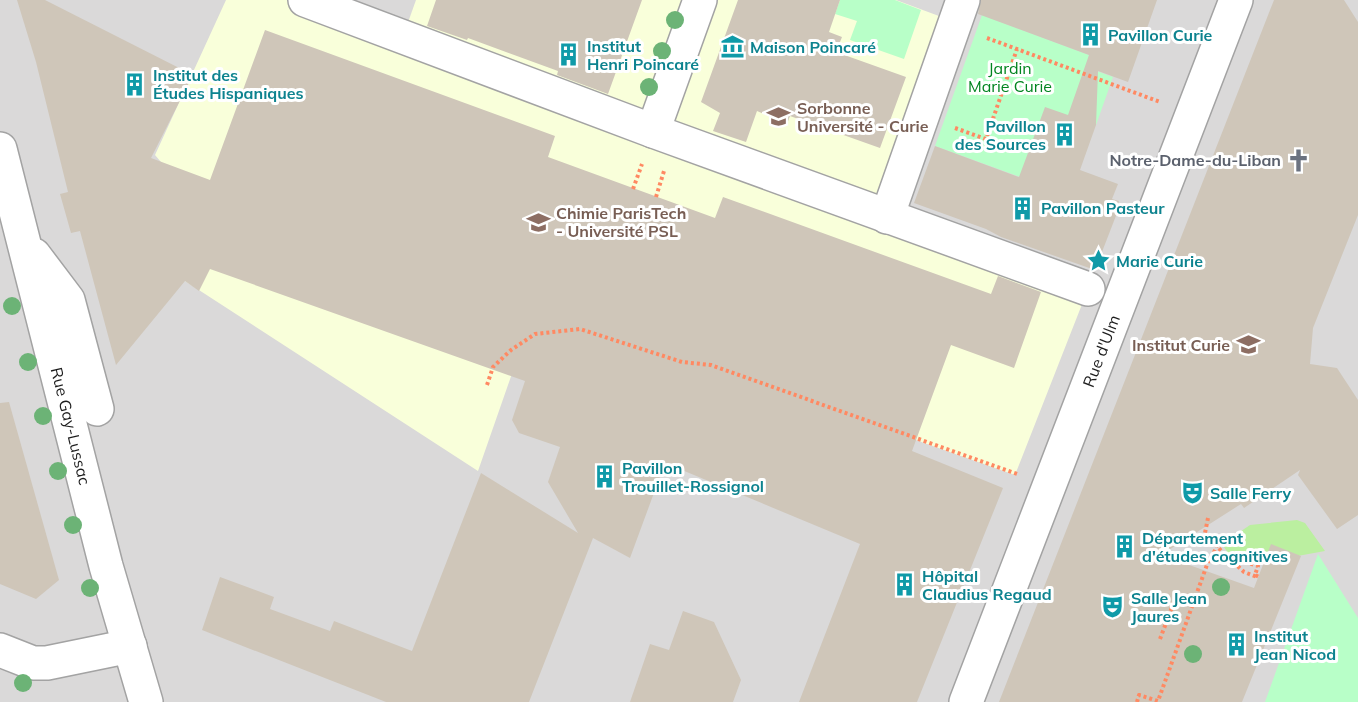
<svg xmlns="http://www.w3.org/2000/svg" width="1358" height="702" font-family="Mulish,sans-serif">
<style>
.residential{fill:#dad9d9}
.education{fill:#f9ffda}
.grass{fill:#bbefa0}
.park{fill:#b8ffc8}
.building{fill:#cfc6b9}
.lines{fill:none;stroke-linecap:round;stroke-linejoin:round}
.minor-casing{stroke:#a3a3a3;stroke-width:36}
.path{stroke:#ff8962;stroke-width:4;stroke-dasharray:3 3;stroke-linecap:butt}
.minor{stroke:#fff;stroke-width:33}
.tree{fill:#6cb376}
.labels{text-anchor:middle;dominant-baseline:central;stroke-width:6;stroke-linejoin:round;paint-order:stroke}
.culture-label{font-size:16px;font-weight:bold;fill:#0d838f;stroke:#fff;text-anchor:start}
.park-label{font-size:16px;fill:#00841f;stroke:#fff}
.education-label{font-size:16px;font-weight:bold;fill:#785e54;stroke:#fff;text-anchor:start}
.worship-label{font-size:16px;font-weight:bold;fill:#5b616d;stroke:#fff;text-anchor:end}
.street-label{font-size:16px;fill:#1c1c1c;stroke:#fff}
</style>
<rect width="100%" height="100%" fill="#efece1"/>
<!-- residential -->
<rect class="residential" x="0" y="0" width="1358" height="702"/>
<!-- education -->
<g class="education">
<path d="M 226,0 L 295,0 L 1088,289 L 1015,475 L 706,366 L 531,319 L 478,471 L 185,281 L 161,162 L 155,155 Z"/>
<path d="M 416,0 L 896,0 L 947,19 L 883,206 L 406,28 Z"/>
</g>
<!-- grass -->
<path class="grass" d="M 1297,520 L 1305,523 L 1325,551 L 1264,562 L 1250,556 L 1228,553 L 1222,544 L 1250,525 Z"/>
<!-- park -->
<g class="park">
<path d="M 840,0 L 895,0 L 921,10 L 904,59 L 850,40 L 857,21 L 835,14 Z"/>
<path d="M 982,15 L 1089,55 L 1086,67 L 1113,77 L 1096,125 L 1020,177 L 935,146 Z"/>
<path d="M 1318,554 L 1358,618 L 1358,702 L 1265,702 Z"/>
</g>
<!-- building -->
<g class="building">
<path d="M 17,0 L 45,0 L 193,75 L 151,158 L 210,180 L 265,30 L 555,136 L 548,157 L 715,218 L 723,197 L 991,294 L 998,276 L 1041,292 L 1014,368 L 951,345 L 912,451 L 1003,488 L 917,702 L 799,702 L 860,544 L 665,463 L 630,558 L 593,538 L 529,702 L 386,702 L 202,630 L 220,577 L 274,597 L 270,609 L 330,631 L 334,621 L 412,651 L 481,473 L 578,533 L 548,482 L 560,447 L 519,433 L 512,420 L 525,381 L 210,269 L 199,291 L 185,281 L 116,365 L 80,231 L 71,233 L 60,194 L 68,192 L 36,62 Z"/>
<path d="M 436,0 L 642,0 L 608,94 L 557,75 L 558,71 L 468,38 L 467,40 L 427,26 Z"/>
<path d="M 738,0 L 840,0 L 829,32 L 842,37 L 836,52 L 906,77 L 880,148 L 790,116 L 787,124 L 757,111 L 746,142 L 713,131 L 720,113 L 701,102 Z"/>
<path d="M 981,0 L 1157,0 L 1128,82 L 1098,71 L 1096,125 L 1080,170 L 1118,184 L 1112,199 L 1119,201 L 1117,208 L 1119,208 L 1095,270 L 1001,237 L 986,229 L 914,203 L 935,146 L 1019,177 L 1045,107 L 1068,115 L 1089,55 L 978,14 Z"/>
<path d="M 1274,0 L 1344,0 L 1358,22 L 1358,215 L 1313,328 L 1310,364 L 1337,368 L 1358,400 L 1358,515 L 1337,529 L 1298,475 L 1300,470 L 1244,508 L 1241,504 L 1161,555 L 1254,588 L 1271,544 L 1301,556 L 1242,702 L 999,702 Z"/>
<path d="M 9,402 L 59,580 L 36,599 L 0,584 L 0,403 Z"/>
<path d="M 683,611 L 714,622 L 741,680 L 733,702 L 630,702 L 650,644 L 669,650 Z"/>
</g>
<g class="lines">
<defs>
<g id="minor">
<path d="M 305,0 L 653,131 L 1088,289"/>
<path d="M 653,131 L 700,0"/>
<path d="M 0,149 L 106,566 L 146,702"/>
<path d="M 887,217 L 963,0"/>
<path d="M 34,255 L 68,300 L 97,409"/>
<path d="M 0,650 L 33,663 L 47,663 L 130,646"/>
<path d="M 966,702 L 1236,0"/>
</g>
</defs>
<!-- minor casing -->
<use href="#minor" class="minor-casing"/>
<!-- path -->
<g class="path">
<path d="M 987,38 L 1160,102"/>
<path d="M 955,128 L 986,139 L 1017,49"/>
<path d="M 633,189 L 642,164"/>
<path d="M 656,197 L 664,171"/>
<path d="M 487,385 L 493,367 L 511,350 L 535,334 L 580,329 L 682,362 L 711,365 L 1017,474"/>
<path d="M 1208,518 L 1205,533 L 1226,556 L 1258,566 L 1255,575 L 1259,577"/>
<path d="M 1229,558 L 1244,572 L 1257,577"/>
<path d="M 1160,639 L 1177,594"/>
<path d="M 1137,702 L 1139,695 L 1158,701 L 1208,562 L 1217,547"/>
</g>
<!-- minor -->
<use href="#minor" class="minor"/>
</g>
<!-- trees -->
<g class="tree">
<circle cx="675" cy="20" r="9"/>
<circle cx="662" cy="51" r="9"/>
<circle cx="649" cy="87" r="9"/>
<circle cx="12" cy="306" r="9"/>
<circle cx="28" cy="362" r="9"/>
<circle cx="43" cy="416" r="9"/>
<circle cx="58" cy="471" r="9"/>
<circle cx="73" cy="525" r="9"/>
<circle cx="1221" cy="587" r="9"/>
<circle cx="90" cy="588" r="9"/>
<circle cx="1193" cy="654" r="9"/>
<circle cx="23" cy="683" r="9"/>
</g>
<!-- icons -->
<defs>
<symbol id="building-bare" viewBox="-9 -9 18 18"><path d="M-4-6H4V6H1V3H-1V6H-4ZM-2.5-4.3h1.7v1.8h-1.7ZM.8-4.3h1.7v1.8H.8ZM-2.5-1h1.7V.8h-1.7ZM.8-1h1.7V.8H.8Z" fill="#0f9aa8" stroke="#fff" stroke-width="2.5" paint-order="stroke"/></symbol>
<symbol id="museum-bare" viewBox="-9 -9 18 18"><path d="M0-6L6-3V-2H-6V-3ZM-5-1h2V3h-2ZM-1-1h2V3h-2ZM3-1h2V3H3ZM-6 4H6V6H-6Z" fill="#0f9aa8" stroke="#fff" stroke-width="2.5" paint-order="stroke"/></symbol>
<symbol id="university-bare" viewBox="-9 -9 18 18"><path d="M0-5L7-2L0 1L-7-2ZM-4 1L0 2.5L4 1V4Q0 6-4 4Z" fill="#8d6e63" stroke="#fff" stroke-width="2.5" paint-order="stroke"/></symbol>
<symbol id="church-bare" viewBox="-9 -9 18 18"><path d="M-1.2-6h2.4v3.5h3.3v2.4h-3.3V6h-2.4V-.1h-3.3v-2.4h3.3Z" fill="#6b7280" stroke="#fff" stroke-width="2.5" paint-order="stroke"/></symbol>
<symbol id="sight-bare" viewBox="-9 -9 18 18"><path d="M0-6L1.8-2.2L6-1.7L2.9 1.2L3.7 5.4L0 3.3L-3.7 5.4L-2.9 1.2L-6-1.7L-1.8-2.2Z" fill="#0f9aa8" stroke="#fff" stroke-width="2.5" paint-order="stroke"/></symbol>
<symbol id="theatre-bare" viewBox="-9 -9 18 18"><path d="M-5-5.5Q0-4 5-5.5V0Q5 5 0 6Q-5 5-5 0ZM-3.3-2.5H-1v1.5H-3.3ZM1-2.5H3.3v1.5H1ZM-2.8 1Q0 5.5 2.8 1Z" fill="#0f9aa8" stroke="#fff" stroke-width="2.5" paint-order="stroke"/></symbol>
</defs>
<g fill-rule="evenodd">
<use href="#building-bare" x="1074" y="18" width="33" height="33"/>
<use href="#museum-bare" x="716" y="30" width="33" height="33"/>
<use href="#building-bare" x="552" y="38" width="33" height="33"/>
<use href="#building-bare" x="118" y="68" width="33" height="33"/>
<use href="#university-bare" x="762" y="100" width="33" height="33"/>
<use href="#building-bare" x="1048" y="118" width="33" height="33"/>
<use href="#church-bare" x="1282" y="144" width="33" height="33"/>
<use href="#building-bare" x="1006" y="192" width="33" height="33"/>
<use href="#university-bare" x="522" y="206" width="33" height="33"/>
<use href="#sight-bare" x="1082" y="244" width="33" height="33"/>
<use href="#university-bare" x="1232" y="328" width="33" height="33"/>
<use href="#building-bare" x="588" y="460" width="33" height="33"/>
<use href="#theatre-bare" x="1176" y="476" width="33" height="33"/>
<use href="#building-bare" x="1108" y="530" width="33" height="33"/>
<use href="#building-bare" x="888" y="568" width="33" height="33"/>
<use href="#theatre-bare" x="1096" y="590" width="33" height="33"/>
<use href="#building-bare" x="1220" y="628" width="33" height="33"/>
</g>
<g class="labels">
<!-- culture labels -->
<g class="culture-label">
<text x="1108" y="35">Pavillon Curie</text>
<text x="587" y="46">Institut<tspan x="587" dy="18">Henri Poincaré</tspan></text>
<text x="750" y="47">Maison Poincaré</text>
<text x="153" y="75">Institut des<tspan x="153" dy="18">Études Hispaniques</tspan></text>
<text x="1046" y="126" text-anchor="end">Pavillon<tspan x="1046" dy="18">des Sources</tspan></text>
<text x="1041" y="208">Pavillon Pasteur</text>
<text x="1116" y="261">Marie Curie</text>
<text x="622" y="468">Pavillon<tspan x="622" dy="18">Trouillet-Rossignol</tspan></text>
<text x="1210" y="493">Salle Ferry</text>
<text x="1142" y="538">Département<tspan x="1142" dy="18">d'études cognitives</tspan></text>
<text x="922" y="576">Hôpital<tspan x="922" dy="18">Claudius Regaud</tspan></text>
<text x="1131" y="598">Salle Jean<tspan x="1131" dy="18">Jaures</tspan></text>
<text x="1254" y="636">Institut<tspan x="1254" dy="18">Jean Nicod</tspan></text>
</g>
<!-- park labels -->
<g class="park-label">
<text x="1010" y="68">Jardin<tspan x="1010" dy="18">Marie Curie</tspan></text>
</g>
<!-- education labels -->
<g class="education-label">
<text x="797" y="108">Sorbonne<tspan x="797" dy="18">Université - Curie</tspan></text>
<text x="556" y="213">Chimie ParisTech<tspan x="556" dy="18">- Université PSL</tspan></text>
<text x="1230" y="345" text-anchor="end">Institut Curie</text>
</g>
<!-- worship labels -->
<g class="worship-label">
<text x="1281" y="160">Notre-Dame-du-Liban</text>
</g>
<!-- street labels -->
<g class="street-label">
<text transform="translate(1101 351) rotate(-69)">Rue d'Ulm</text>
<text transform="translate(71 426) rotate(76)">Rue Gay-Lussac</text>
</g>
</g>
</svg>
